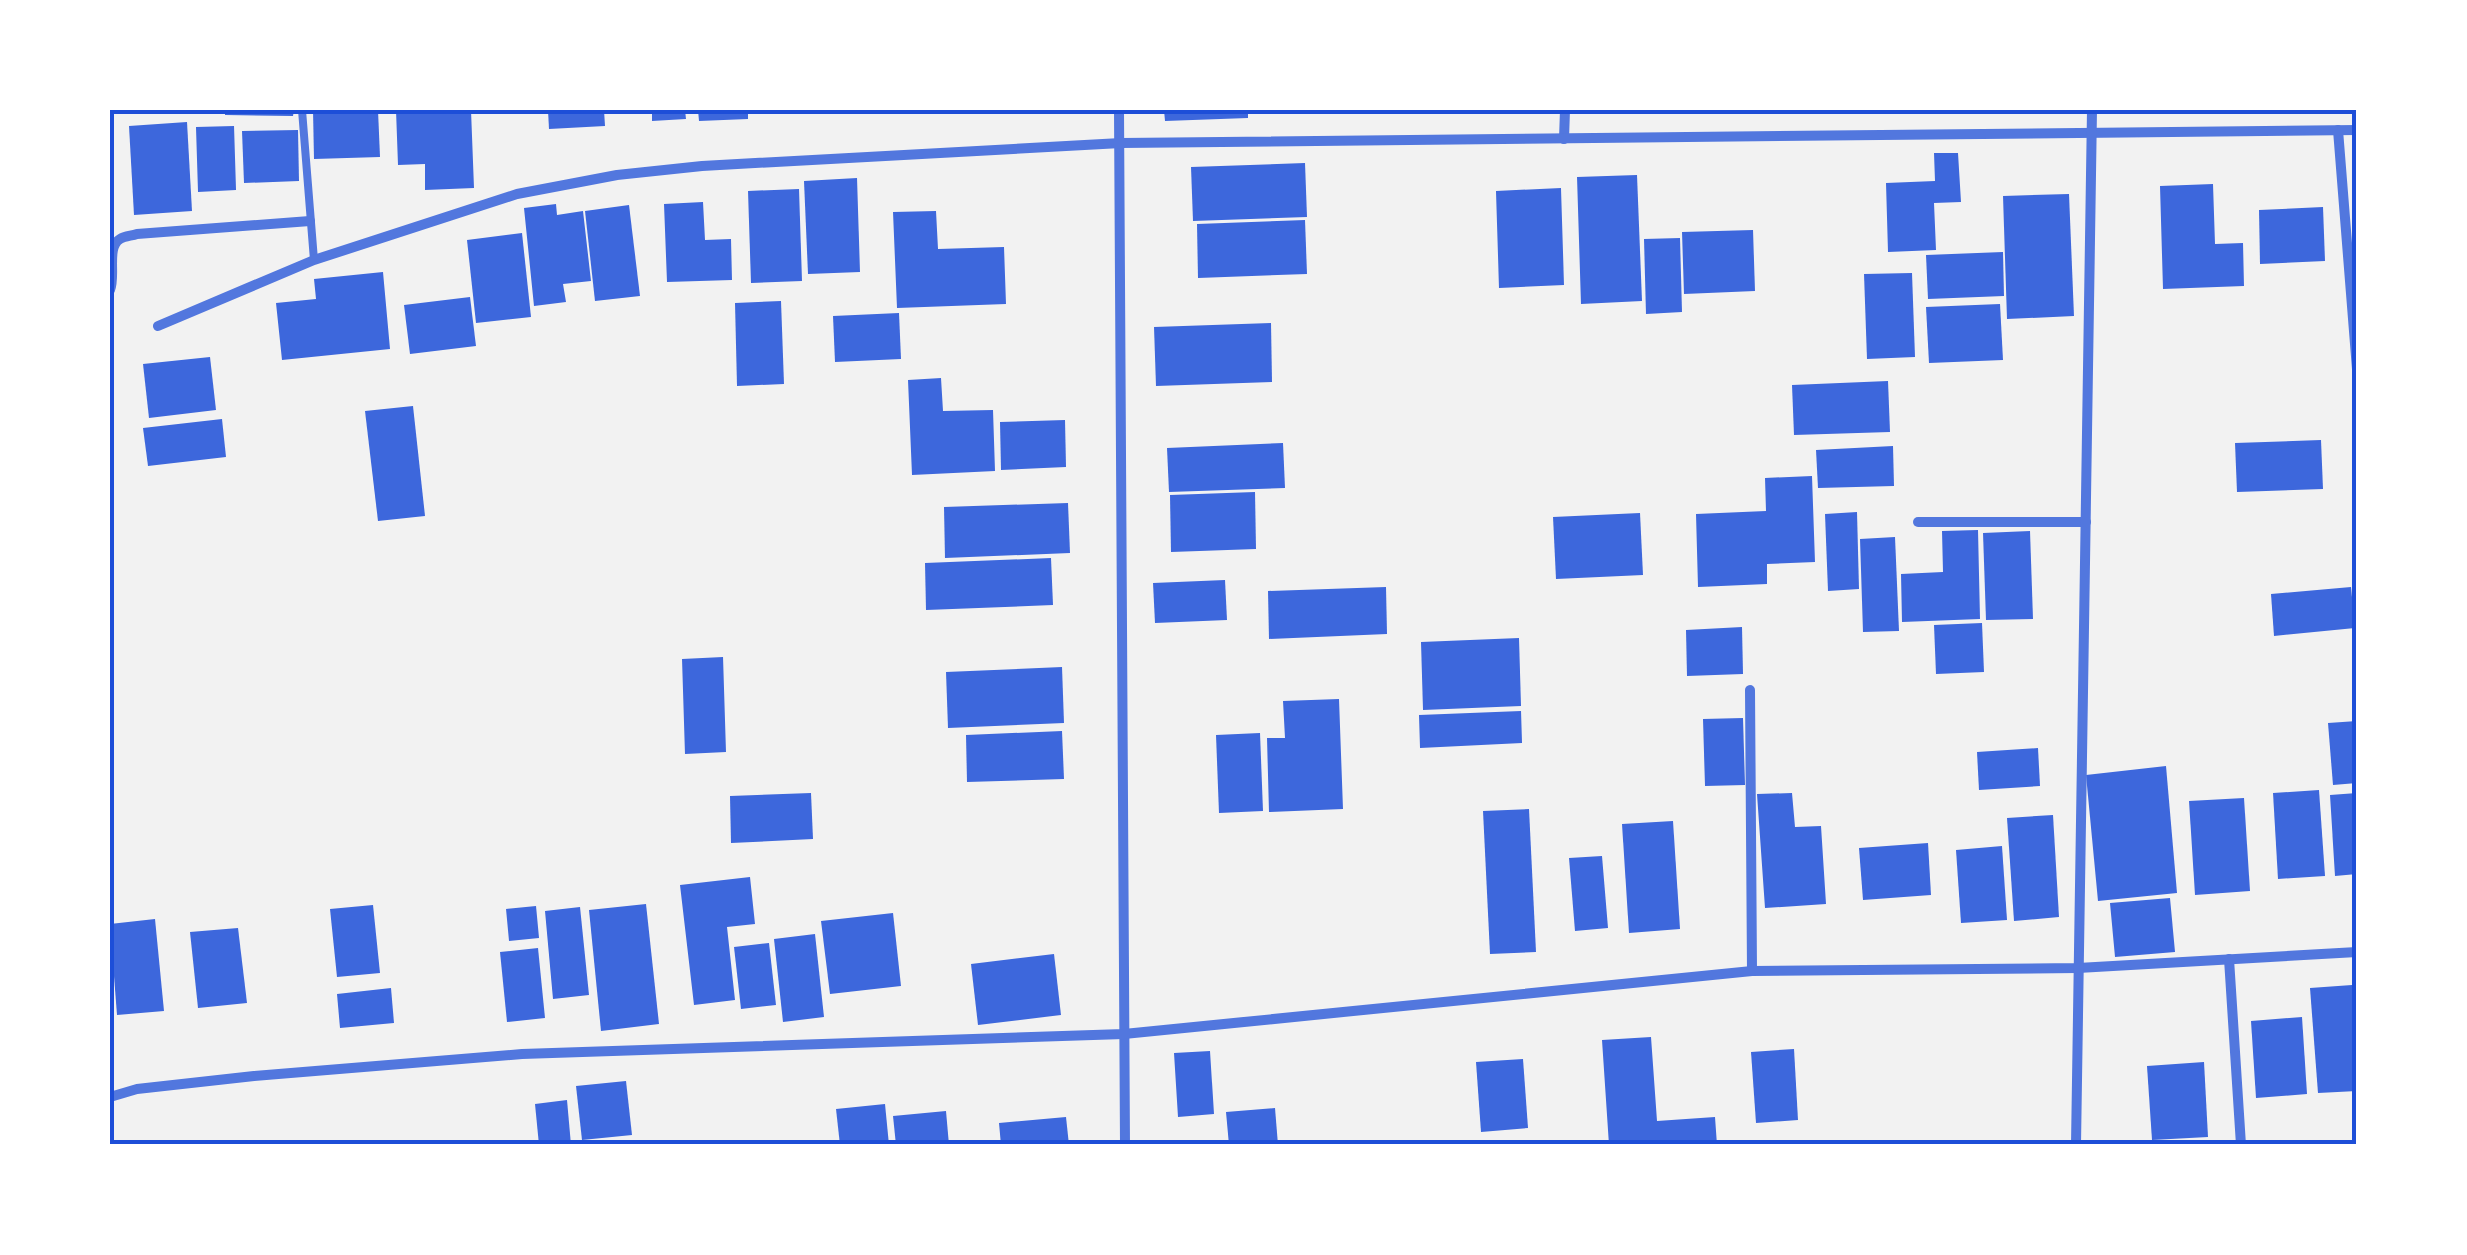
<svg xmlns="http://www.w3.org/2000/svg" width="2467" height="1255" font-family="'IBM Plex Sans',sans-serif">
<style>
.building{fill:#3d67dc}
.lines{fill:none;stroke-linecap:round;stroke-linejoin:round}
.service{stroke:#5277de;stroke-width:8}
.minor{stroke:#5277de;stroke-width:10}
.neatline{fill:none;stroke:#1d4ed8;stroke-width:4}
</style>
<rect width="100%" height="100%" fill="#f2f2f2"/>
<!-- building -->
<g class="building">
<path d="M 225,110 L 294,110 L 293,116 L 225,115 Z"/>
<path d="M 313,110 L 378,110 L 380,157 L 314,159 Z"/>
<path d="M 396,110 L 471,110 L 474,188 L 425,190 L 425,164 L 398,165 Z"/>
<path d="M 548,110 L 604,110 L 605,126 L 549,129 Z"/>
<path d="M 652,110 L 685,110 L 686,119 L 652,121 Z"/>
<path d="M 698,110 L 748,110 L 748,119 L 699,121 Z"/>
<path d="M 1164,110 L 1248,110 L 1248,118 L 1165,121 Z"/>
<path d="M 187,122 L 192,211 L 134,215 L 129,126 Z"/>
<path d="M 234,126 L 236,190 L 198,192 L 196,127 Z"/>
<path d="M 298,130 L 299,181 L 244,183 L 242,131 Z"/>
<path d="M 1934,153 L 1958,153 L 1961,202 L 1934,203 L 1936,250 L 1888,252 L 1886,183 L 1935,181 Z"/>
<path d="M 1305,163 L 1307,217 L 1193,221 L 1191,167 Z"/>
<path d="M 1637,175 L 1642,301 L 1581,304 L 1577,177 Z"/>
<path d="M 857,178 L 860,272 L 808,274 L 804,181 Z"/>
<path d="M 2213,184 L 2215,244 L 2243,243 L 2244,286 L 2163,289 L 2160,186 Z"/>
<path d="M 1561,188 L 1564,285 L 1499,288 L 1496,191 Z"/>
<path d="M 799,189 L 802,281 L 751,283 L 748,191 Z"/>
<path d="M 2069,194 L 2074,316 L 2007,319 L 2003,196 Z"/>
<path d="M 703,202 L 705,240 L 731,239 L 732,280 L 667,282 L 664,204 Z"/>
<path d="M 556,204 L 557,215 L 583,211 L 591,281 L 563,284 L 566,302 L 534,306 L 524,208 Z"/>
<path d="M 629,205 L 640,296 L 595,301 L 585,211 Z"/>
<path d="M 2323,207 L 2325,261 L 2260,264 L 2259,210 Z"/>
<path d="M 936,211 L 938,249 L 1004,247 L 1006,304 L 897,308 L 893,212 Z"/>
<path d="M 1305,220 L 1307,274 L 1198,278 L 1197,224 Z"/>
<path d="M 1753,230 L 1755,291 L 1684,294 L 1682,232 Z"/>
<path d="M 522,233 L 531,317 L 476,323 L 467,240 Z"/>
<path d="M 1680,238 L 1682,312 L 1646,314 L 1644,239 Z"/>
<path d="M 2003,252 L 2004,296 L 1928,299 L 1926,255 Z"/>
<path d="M 383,272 L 390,349 L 282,360 L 276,303 L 316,299 L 314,279 Z"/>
<path d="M 1912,273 L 1915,357 L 1867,359 L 1864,274 Z"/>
<path d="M 470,297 L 476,346 L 410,354 L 404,305 Z"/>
<path d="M 781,301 L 784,384 L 737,386 L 735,303 Z"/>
<path d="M 2000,304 L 2003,360 L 1929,363 L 1926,307 Z"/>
<path d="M 899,313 L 901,359 L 835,362 L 833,316 Z"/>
<path d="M 1271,323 L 1272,382 L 1156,386 L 1154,327 Z"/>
<path d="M 210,357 L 216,410 L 149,418 L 143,364 Z"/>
<path d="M 941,378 L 943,411 L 993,410 L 995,471 L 912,475 L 908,380 Z"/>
<path d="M 1888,381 L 1890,432 L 1794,435 L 1792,385 Z"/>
<path d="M 413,406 L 425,516 L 378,521 L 365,411 Z"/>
<path d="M 222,419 L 226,457 L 148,466 L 143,428 Z"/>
<path d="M 1065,420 L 1066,467 L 1001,470 L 1000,422 Z"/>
<path d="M 2321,440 L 2323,489 L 2237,492 L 2235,443 Z"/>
<path d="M 1283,443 L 1285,488 L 1169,492 L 1167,448 Z"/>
<path d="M 1893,446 L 1894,486 L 1818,488 L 1816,450 Z"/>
<path d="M 1812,476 L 1815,562 L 1767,564 L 1767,584 L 1698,587 L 1696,514 L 1766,511 L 1765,478 Z"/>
<path d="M 1255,492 L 1256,549 L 1171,552 L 1170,495 Z"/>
<path d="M 1068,503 L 1070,553 L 945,558 L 944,507 Z"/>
<path d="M 1857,512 L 1859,589 L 1828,591 L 1825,514 Z"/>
<path d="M 1640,513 L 1643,575 L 1556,579 L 1553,517 Z"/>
<path d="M 1978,530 L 1980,619 L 1902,622 L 1901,574 L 1943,572 L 1942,531 Z"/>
<path d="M 2030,531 L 2033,619 L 1986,620 L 1983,533 Z"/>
<path d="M 1895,537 L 1899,631 L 1863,632 L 1860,539 Z"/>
<path d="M 1051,558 L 1053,605 L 926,610 L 925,563 Z"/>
<path d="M 1225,580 L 1227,620 L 1155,623 L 1153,583 Z"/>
<path d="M 1386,587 L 1387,634 L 1269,639 L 1268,591 Z"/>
<path d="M 2351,587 L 2355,628 L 2274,636 L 2271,594 Z"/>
<path d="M 1982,623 L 1984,672 L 1936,674 L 1934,625 Z"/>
<path d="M 1742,627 L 1743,674 L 1687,676 L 1686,630 Z"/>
<path d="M 1519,638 L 1521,706 L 1423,710 L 1421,642 Z"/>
<path d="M 723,657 L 726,752 L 685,754 L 682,659 Z"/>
<path d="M 1062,667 L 1064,723 L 948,728 L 946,672 Z"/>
<path d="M 1339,699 L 1343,809 L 1269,812 L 1267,738 L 1285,738 L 1283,701 Z"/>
<path d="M 1521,711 L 1522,743 L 1420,748 L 1419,715 Z"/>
<path d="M 1743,718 L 1745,785 L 1705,786 L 1703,719 Z"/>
<path d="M 2357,721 L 2357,783 L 2333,785 L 2328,723 Z"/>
<path d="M 1062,731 L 1064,779 L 967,782 L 966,735 Z"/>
<path d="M 1260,733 L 1263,811 L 1219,813 L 1216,735 Z"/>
<path d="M 2038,748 L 2040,786 L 1979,790 L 1977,752 Z"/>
<path d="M 2166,766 L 2177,893 L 2098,901 L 2086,775 Z"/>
<path d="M 2319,790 L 2325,876 L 2278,879 L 2273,793 Z"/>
<path d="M 811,793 L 813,839 L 731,843 L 730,796 Z"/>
<path d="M 1792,793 L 1795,827 L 1821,826 L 1826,904 L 1765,908 L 1757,794 Z"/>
<path d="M 2357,793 L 2357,874 L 2335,876 L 2330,795 Z"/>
<path d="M 2244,798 L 2250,891 L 2195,895 L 2189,801 Z"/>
<path d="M 1529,809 L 1536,952 L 1490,954 L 1483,811 Z"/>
<path d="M 2053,815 L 2059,917 L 2014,921 L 2007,818 Z"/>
<path d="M 1673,821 L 1680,929 L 1629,933 L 1622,824 Z"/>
<path d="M 1928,843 L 1931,895 L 1863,900 L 1859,848 Z"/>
<path d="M 2002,846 L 2007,920 L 1961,923 L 1956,850 Z"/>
<path d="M 1602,856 L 1608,928 L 1575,931 L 1569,858 Z"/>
<path d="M 750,877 L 755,924 L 727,927 L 735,1000 L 694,1005 L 680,885 Z"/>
<path d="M 2170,898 L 2175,952 L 2115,957 L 2110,903 Z"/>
<path d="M 646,904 L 659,1024 L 601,1031 L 589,910 Z"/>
<path d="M 373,905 L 380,973 L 337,977 L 330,909 Z"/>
<path d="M 536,906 L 539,938 L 509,941 L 506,909 Z"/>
<path d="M 580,907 L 589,995 L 553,999 L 545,911 Z"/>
<path d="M 893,913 L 901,986 L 830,994 L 821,921 Z"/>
<path d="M 155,919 L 164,1011 L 117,1015 L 110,924 Z"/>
<path d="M 238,928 L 247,1003 L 198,1008 L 190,932 Z"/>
<path d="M 815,934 L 824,1017 L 783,1022 L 774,939 Z"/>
<path d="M 769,943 L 776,1005 L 741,1009 L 734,947 Z"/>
<path d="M 538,948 L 545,1018 L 507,1022 L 500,952 Z"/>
<path d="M 1054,954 L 1061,1015 L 978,1025 L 971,964 Z"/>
<path d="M 2352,985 L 2357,1054 L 2357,1091 L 2318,1093 L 2310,988 Z"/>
<path d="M 391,988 L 394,1023 L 340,1028 L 337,994 Z"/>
<path d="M 2302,1017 L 2307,1094 L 2256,1098 L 2251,1021 Z"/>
<path d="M 1651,1037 L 1657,1121 L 1715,1117 L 1717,1145 L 1609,1145 L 1602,1040 Z"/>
<path d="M 1794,1049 L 1798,1120 L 1756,1123 L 1751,1052 Z"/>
<path d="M 1210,1051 L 1214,1114 L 1178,1117 L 1174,1053 Z"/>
<path d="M 1523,1059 L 1528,1128 L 1481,1132 L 1476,1062 Z"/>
<path d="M 2204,1062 L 2208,1137 L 2152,1140 L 2147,1066 Z"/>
<path d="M 626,1081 L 632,1135 L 582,1140 L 576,1086 Z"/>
<path d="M 567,1100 L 571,1145 L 539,1145 L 535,1104 Z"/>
<path d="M 885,1104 L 889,1145 L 840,1145 L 836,1109 Z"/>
<path d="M 1275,1108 L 1278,1145 L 1229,1145 L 1226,1112 Z"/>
<path d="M 946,1111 L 949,1145 L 896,1145 L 893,1116 Z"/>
<path d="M 1066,1117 L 1069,1145 L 1001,1145 L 999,1123 Z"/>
</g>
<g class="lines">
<!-- service -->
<path class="service" d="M 302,110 L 314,260"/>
<!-- minor -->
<g class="minor">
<path d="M 1119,110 L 1125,1145"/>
<path d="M 2338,130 L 2357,369"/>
<path d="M 1564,139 L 1565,110"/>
<path d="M 110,290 C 116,276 106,247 120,239 C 125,236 131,236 137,234 L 310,221"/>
<path d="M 158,326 L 314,260 L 517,194 L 617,175 L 702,166 L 1121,143 L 2357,130"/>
<path d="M 1918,522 L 2086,522"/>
<path d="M 1750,690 L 1752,971"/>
<path d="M 2229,959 L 2241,1145"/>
<path d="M 110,1097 L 137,1089 L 254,1076 L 522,1054 L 1124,1034 L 1752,971 L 2078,968 L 2357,952"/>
<path d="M 2076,1145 L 2092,110"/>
</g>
</g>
<!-- border -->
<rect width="2467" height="1255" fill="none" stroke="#ffffff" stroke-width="225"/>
<rect x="112" y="112" width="2242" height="1030" class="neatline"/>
</svg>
